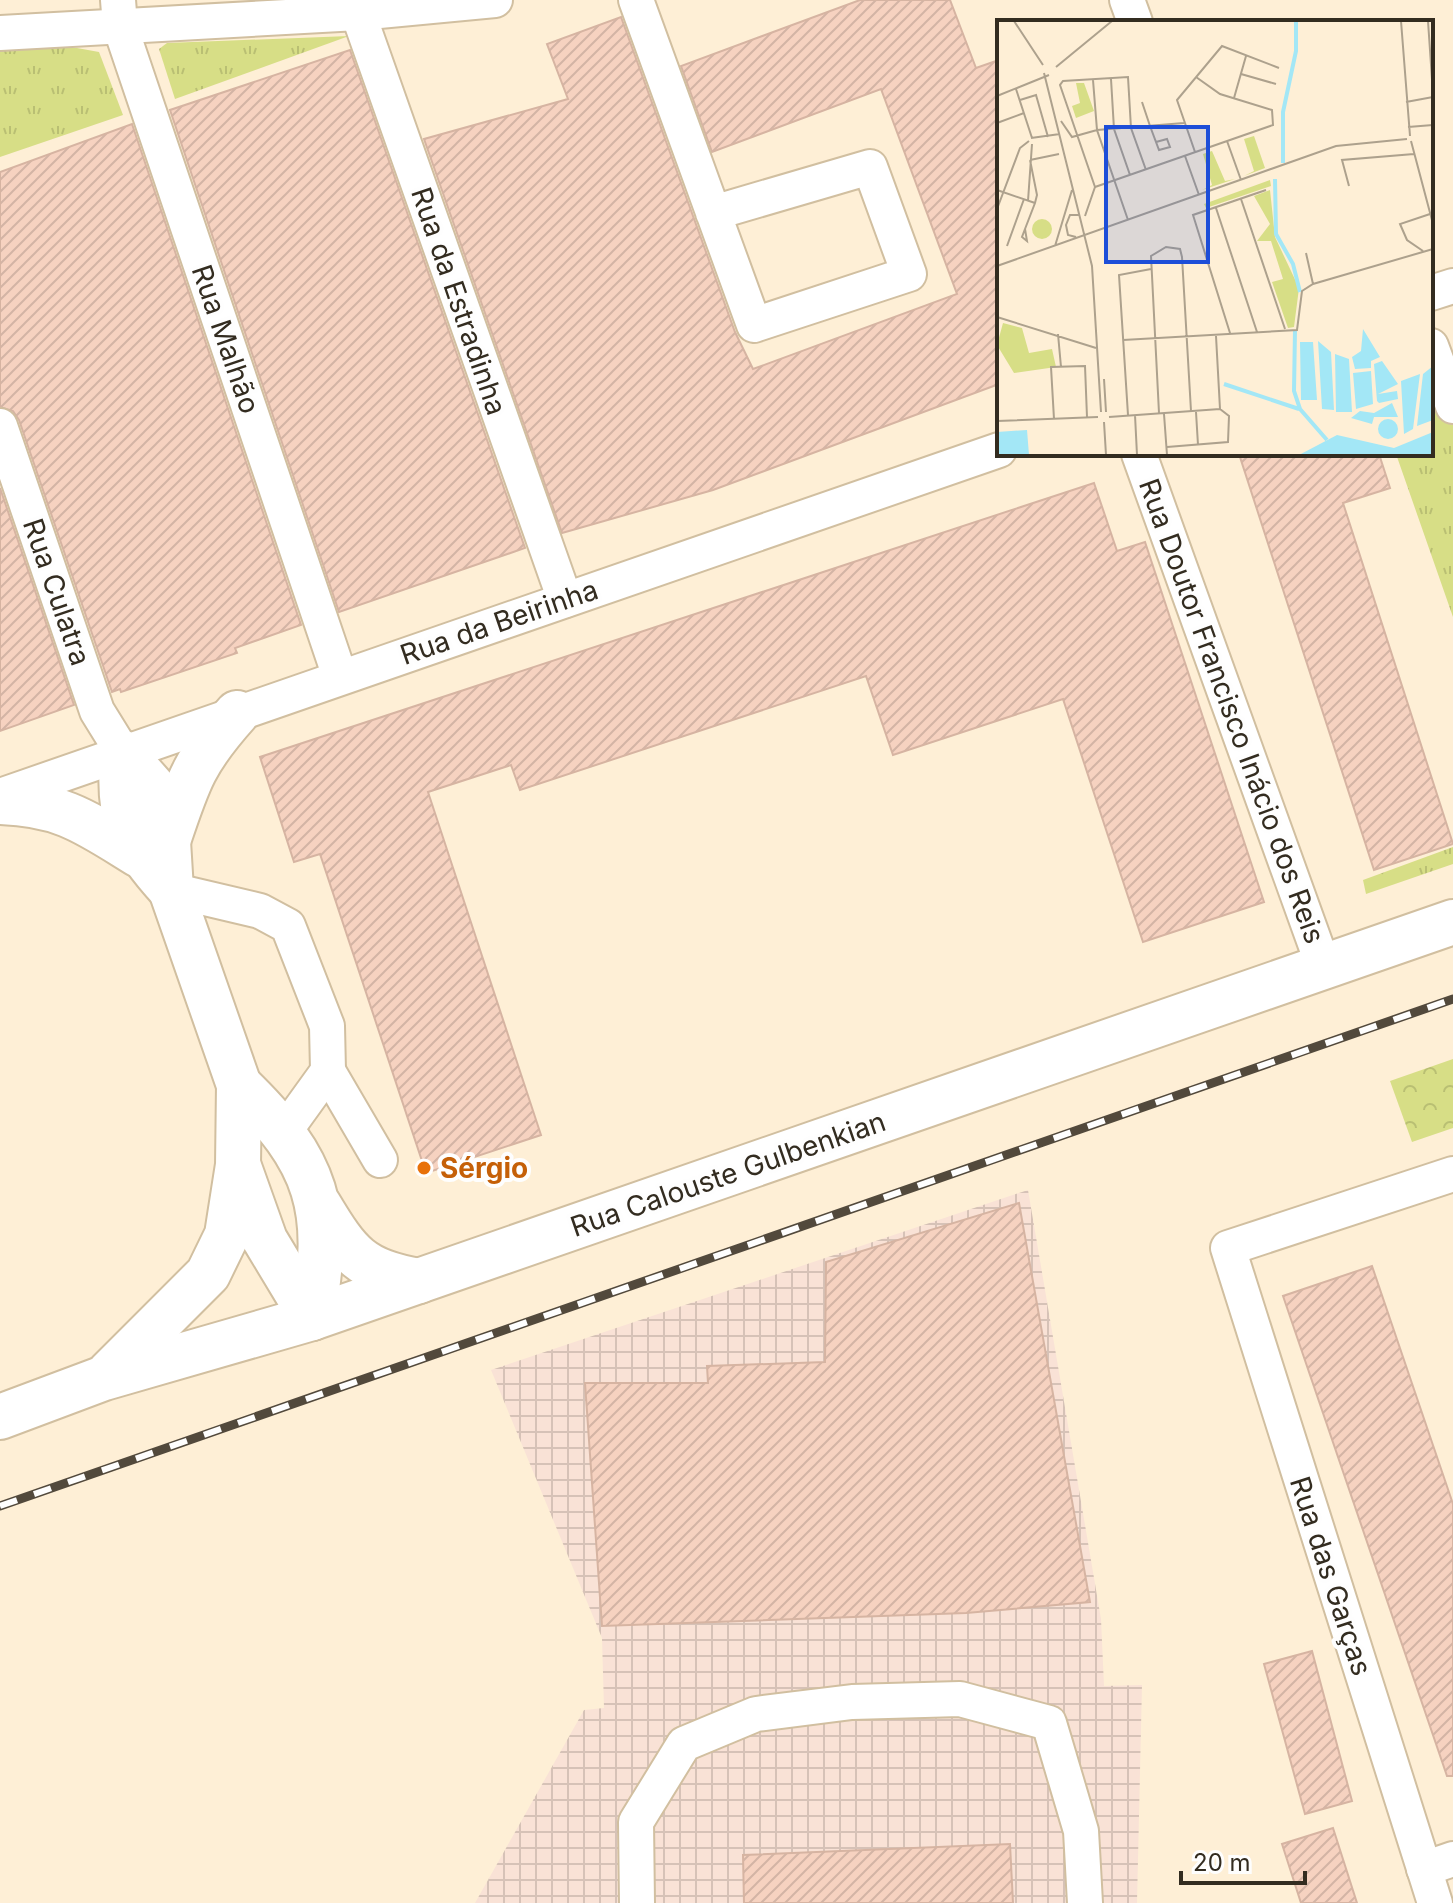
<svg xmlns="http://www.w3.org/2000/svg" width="1453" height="1903" font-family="Inter,sans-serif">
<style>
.industrial{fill:url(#industrial-grid)}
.grass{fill:url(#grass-tufts)}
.forest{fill:url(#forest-crowns)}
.building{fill:url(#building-hatch);stroke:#d6b4a2;stroke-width:2}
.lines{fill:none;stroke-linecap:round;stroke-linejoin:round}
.street-casing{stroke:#d1bfa0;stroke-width:38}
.secondary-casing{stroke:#d1bfa0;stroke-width:48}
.street{stroke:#fff;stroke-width:34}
.secondary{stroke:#fff;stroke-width:44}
.rail-casing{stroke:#52493c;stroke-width:9}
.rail{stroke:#fefefe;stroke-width:6;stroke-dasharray:18;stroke-linecap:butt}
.food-dot{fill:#e8710a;stroke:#fefefe;stroke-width:3}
.labels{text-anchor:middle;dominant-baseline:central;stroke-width:8;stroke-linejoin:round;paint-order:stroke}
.street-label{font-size:28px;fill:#332c20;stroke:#fefefe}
.food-label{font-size:28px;font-weight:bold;fill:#c56008;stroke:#fefefe;text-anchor:start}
.inset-river{fill:none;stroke:#a3e7f6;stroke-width:4}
.inset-road{fill:none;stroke:#ada18d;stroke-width:2}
.view{fill:#1d4ed8;fill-opacity:0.15;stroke:#1d4ed8;stroke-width:4}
.inset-edge{fill:none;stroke:#332c20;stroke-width:4}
</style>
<defs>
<pattern id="industrial-grid" width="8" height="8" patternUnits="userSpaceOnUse" patternTransform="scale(2)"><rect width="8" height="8" fill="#f9e2d6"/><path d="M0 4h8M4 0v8" fill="none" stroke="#d6c2b7"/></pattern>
<pattern id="grass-tufts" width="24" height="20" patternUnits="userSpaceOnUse" patternTransform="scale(2)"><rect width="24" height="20" fill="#d7de86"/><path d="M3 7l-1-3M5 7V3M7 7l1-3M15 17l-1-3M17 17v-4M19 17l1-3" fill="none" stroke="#b9bf73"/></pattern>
<pattern id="forest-crowns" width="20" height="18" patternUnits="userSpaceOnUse" patternTransform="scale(2)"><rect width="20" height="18" fill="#d7de86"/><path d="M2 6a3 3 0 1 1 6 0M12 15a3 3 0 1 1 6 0" fill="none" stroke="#b9bf73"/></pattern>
<pattern id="building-hatch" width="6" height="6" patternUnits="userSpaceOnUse" patternTransform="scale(2)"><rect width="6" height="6" fill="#f6d2c0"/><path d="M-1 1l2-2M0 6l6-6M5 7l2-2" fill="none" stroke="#d3b4a5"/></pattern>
</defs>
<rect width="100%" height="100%" fill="#feefd6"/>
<!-- industrial -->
<path class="industrial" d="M 1028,1190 L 1101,1619 L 1104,1686 L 1142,1685 L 1137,1903 L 475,1903 L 584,1710 L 604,1708 L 602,1638 L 491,1370 Z"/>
<!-- grass -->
<g class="grass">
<path d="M 349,36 L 175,99 L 159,49 L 167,43 Z"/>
<path d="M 0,48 L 77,48 L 99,52 L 123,115 L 0,157 Z"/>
<path d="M 1453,351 L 1453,617 L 1396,454 L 1431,454 L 1431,358 Z"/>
<path d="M 1453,847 L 1453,864 L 1366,894 L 1363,880 Z"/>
</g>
<!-- forest -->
<path class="forest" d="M 1453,1059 L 1453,1128 L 1412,1142 L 1390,1081 Z"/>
<!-- building -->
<g class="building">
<path d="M 860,0 L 950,0 L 976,68 L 999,60 L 999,384 L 713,490 L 562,533 L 424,139 L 568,99 L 547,44 L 621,17 L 735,332 L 753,369 L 957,294 L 881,89 L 712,152 L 681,66 Z"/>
<path d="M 350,50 L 525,548 L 339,612 L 170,110 Z"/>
<path d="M 132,124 L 301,625 L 235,648 L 237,653 L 121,692 L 120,689 L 112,692 L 19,420 L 13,411 L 0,407 L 0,172 Z"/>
<path d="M 1239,454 L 1379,454 L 1390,488 L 1343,503 L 1453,844 L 1374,870 Z"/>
<path d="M 1094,483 L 1117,551 L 1145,542 L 1264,902 L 1143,942 L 1063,699 L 893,755 L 866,676 L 520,790 L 511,765 L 428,792 L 541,1135 L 426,1173 L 320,854 L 294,862 L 260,757 Z"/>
<path d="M 0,488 L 74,705 L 0,731 Z"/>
<path d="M 1019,1203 L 1090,1602 L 966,1613 L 602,1626 L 585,1383 L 708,1383 L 707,1366 L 825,1362 L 826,1262 Z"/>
<path d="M 1372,1266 L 1453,1504 L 1453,1776 L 1447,1776 L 1283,1296 Z"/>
<path d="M 1312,1651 L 1352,1801 L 1305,1814 L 1264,1664 Z"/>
<path d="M 1333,1828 L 1357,1903 L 1301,1903 L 1282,1844 Z"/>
<path d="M 1010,1844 L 1013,1903 L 744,1903 L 743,1855 Z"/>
</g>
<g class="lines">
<defs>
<g id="street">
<path d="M 118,0 L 120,26 L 340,677"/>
<path d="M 358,0 L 358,13 L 565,600"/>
<path d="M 636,0 L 754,325 L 909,274 L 870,167 L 713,213"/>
<path d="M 1127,0 L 1135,22"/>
<path d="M 0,33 L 358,13 L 495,0"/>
<path d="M 1431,293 L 1453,286"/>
<path d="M 1431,346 L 1453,406"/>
<path d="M 0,426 L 97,711 L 123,753"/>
<path d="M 1139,454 L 1324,968"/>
<path d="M 0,796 L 999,450"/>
<path d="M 171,890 L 260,911 L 288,926 L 327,1026 L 328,1071 L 284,1132"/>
<path d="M 328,1071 L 380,1160"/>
<path d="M 1424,1869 L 1453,1859"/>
<path d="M 637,1903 L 636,1822 L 684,1744 L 756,1714 L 852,1702 L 960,1699 L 1049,1723 L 1081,1831 L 1085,1903"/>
<path d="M 1435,1903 L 1228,1248 L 1453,1174"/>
</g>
<g id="secondary">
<path d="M 123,753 C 116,816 129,844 171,890"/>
<path d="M 0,802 C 63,804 87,823 139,855"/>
<path d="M 168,841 C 188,781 194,761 237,713"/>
<path d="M 239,1085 C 318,1161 333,1210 312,1318"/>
<path d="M 239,1167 L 265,1240 L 312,1318"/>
<path d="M 319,1205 C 349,1255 361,1271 419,1281"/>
<path d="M 109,1373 L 208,1274 L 227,1235 L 238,1165 L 239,1085 L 171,890 L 168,841 L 153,787 L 123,753"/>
<path d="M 0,1417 L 104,1378 L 312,1318 L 1453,922"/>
</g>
</defs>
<!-- street casing -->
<use href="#street" class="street-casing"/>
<!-- secondary casing -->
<use href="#secondary" class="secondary-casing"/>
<!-- street -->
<use href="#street" class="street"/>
<!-- secondary -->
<use href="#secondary" class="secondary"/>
<defs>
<path id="rail" d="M 0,1506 L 1453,999"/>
</defs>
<!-- rail casing -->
<use href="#rail" class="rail-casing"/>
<!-- rail -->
<use href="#rail" class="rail"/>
</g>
<!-- markers -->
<circle class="food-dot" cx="424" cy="1168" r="8"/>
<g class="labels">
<!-- street labels -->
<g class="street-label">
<text transform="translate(459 301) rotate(71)">Rua da Estradinha</text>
<text transform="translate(226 339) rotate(71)">Rua Malhão</text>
<text transform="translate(57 592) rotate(71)">Rua Culatra</text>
<text transform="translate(499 622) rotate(-19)">Rua da Beirinha</text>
<text transform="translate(1232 711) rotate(70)">Rua Doutor Francisco Inácio dos Reis</text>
<text transform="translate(728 1174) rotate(-19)">Rua Calouste Gulbenkian</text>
<text transform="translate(1331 1576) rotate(72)">Rua das Garças</text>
</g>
<!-- food labels -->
<g class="food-label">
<text x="440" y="1168">Sérgio</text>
</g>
</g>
<!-- overview -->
<g transform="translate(997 20)">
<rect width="436" height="436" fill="#feefd6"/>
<path d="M 257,116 L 268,148 L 247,156 L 257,151 L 247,119 ZM 215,131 L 228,161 L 238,159 L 205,170 L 215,165 L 206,134 ZM 6,303 L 25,308 L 32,333 L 55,329 L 59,347 L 17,353 L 0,325 Z" fill="#d7de86"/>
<path d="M 79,63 L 87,63 L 97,91 L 79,98 L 75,86 L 83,83 ZM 273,160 L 274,166 L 209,188 L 207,184 ZM 273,170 L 278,217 L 302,268 L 297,307 L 291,308 L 275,262 L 286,259 L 274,221 L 260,221 L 273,204 L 257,176 Z" fill="#d7de86"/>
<path d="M35 209a10 10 0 1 1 20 0a10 10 0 1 1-20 0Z" fill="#d7de86"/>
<path d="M 366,309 L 383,337 L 374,341 L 374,348 L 358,349 L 355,337 L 364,331 ZM 321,321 L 334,332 L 337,390 L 325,389 ZM 303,322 L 316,322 L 320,380 L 304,380 ZM 338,334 L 352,339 L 355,392 L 339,392 ZM 385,341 L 401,364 L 381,374 L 400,371 L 401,379 L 382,383 L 380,381 L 377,344 ZM 436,346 L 436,400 L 420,406 L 426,354 ZM 374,351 L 376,384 L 359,389 L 356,353 ZM 423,354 L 416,409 L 407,414 L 404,361 ZM 395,383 L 401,397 L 377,397 L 375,404 L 354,398 L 363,391 L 377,393 ZM381 409a10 10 0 1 1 20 0a10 10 0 1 1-20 0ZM 30,410 L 32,435 L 0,435 L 0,412 ZM 436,412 L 436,435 L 302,435 L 340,415 L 397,428 Z" fill="#a3e7f6"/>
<path class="inset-river" d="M 286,143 L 286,92 L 299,31 L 299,1M 278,159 L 279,214 L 296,244 L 303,272M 298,310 L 297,371 L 303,389 L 330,420M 227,364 L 302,389"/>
<path class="inset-road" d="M 17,1 L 46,45M 404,1 L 413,116M 431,1 L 436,74M 59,47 L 115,1M 47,53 L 95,246 L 104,392M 244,54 L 279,64M 114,59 L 117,109 L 133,155M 96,60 L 100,110 L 131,200M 19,69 L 35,118M 0,76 L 52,55M 237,78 L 249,36M 23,80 L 39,75 L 51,117M 145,82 L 153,106 L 162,130 L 173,127 L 170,119 L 159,122M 409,82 L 436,77M 64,101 L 75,117 L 100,110 L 187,103M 0,103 L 27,93M 411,107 L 436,105M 34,118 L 63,114M 230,121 L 244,160M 414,121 L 436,204M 198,132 L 180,80 L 225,26 L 282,48M 188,136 L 202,175M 33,140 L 62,134M 352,166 L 345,140 L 417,134M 98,167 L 276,105 L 275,90 L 223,74 L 199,57M 98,167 L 63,65 L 66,61 L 131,57 L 134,108 L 149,150M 0,170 L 38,183M 244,179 L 288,309M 31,181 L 35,124M 219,188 L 260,312M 0,189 L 23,128 L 32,121M 88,196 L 98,167M 28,209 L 30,221 L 25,217 L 28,209 L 38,183 L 40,175 L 33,140M 79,217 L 71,215 L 69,205 L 73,195 L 82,195M 10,226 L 27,179M 58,226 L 75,170M 426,231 L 410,220 L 403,204 L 433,194M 309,233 L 316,264M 0,246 L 339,126 L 410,119M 0,297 L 99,328M 233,313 L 196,195 L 269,170M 61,314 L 64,347M 219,316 L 223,389M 126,320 L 300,310 L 305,271 L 316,264 L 436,229M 107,359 L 109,392M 199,392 L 201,425M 162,393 L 154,236 L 169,227 L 183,229 L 185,237 L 194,391M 167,394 L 170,435M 131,395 L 122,255 L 154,249M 138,395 L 140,435M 112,397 L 223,389M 57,399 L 54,347 L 88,346 L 90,397M 0,401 L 101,397M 107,402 L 109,435M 170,427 L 231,422 L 232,396 L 223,389"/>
<path class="view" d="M 109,107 L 211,107 L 211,242 L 109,242 Z"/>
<rect width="436" height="436" class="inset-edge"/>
</g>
<!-- scale -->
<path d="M1181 1871v12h124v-12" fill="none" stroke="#332c20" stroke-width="4"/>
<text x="1193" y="1871" font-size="24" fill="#332c20" stroke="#fefefe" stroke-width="6" paint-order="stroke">20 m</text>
</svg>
